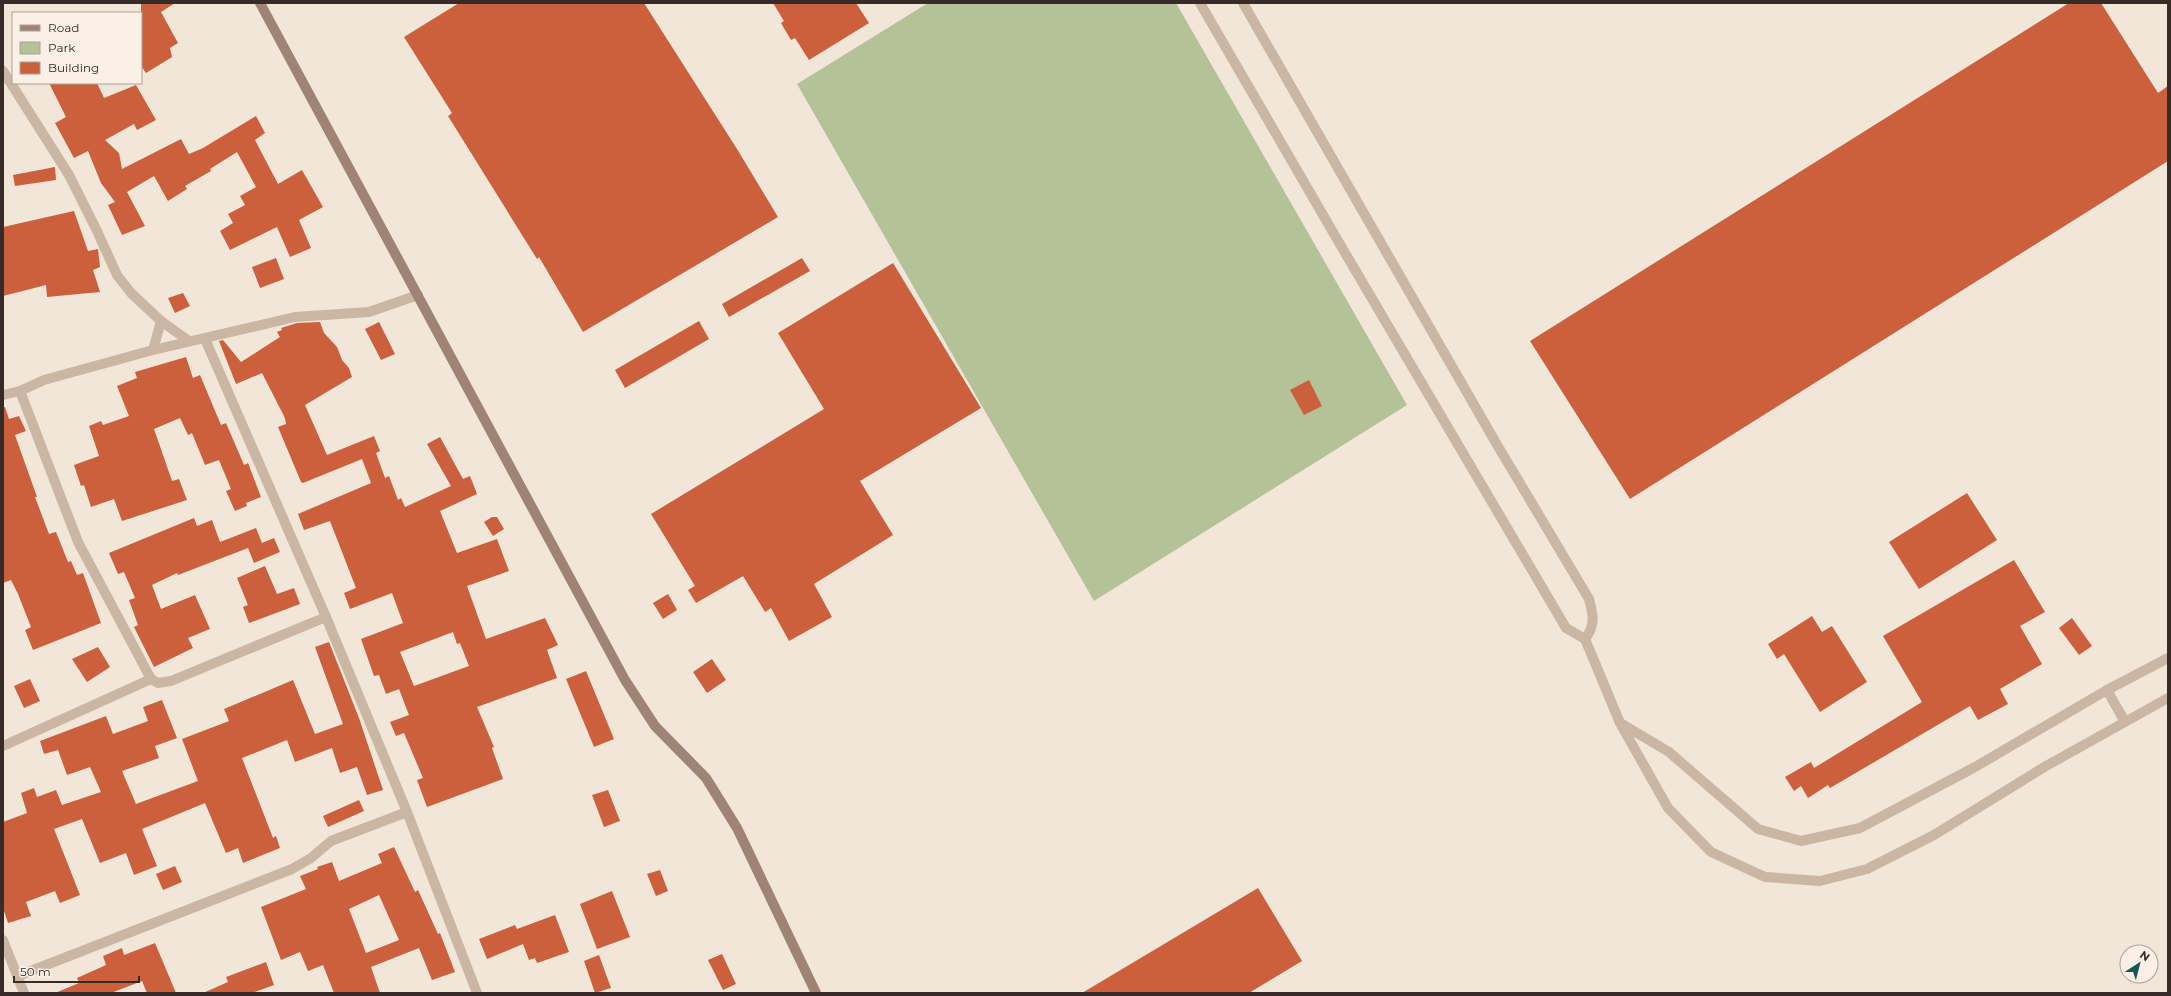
<svg xmlns="http://www.w3.org/2000/svg" width="2171" height="996" font-family="Montserrat,sans-serif">
<style>
.green{fill:#b4c298}
.building{fill:#cc5f3c;fill-rule:evenodd}
.lines{fill:none;stroke-linecap:round;stroke-linejoin:round}
.street{stroke:#cbb6a4;stroke-width:10}
.secondary{stroke:#9f8475;stroke-width:10}
</style>
<rect width="100%" height="100%" fill="#f2e6d8"/>
<!-- green -->
<path class="green" d="M 928,3 L 1176,3 L 1407,405 L 1094,601 L 797,84 Z"/>
<!-- building -->
<g class="building">
<path d="M 141,3 L 175,3 L 161,12 L 178,43 L 170,48 L 172,57 L 146,73 L 141,66 Z"/>
<path d="M 459,3 L 644,3 L 737,149 L 778,217 L 583,332 L 539,257 L 537,259 L 448,116 L 452,113 L 404,37 Z"/>
<path d="M 773,3 L 856,3 L 869,23 L 809,60 L 795,38 L 791,40 L 781,23 L 784,21 Z"/>
<path d="M 2069,3 L 2101,3 L 2158,93 L 2168,86 L 2168,161 L 1630,499 L 1530,341 Z"/>
<path d="M 49,83 L 97,83 L 104,98 L 136,85 L 156,120 L 137,130 L 134,124 L 105,140 L 119,153 L 122,169 L 181,139 L 189,154 L 203,148 L 256,116 L 265,133 L 255,140 L 278,184 L 302,170 L 323,207 L 299,220 L 311,248 L 290,257 L 277,227 L 230,250 L 220,231 L 233,223 L 228,214 L 245,205 L 240,196 L 256,187 L 237,152 L 210,169 L 211,171 L 185,186 L 187,189 L 168,201 L 154,176 L 127,192 L 145,226 L 122,235 L 108,205 L 115,202 L 101,183 L 88,151 L 74,158 L 55,123 L 66,117 Z"/>
<path d="M 55,167 L 56,180 L 15,186 L 13,175 Z"/>
<path d="M 74,211 L 88,251 L 98,249 L 100,267 L 93,270 L 100,292 L 47,297 L 46,285 L 3,296 L 3,227 Z"/>
<path d="M 276,258 L 284,279 L 260,288 L 252,267 Z"/>
<path d="M 802,258 L 810,271 L 729,317 L 722,304 Z"/>
<path d="M 893,263 L 981,408 L 860,481 L 893,535 L 814,584 L 832,617 L 789,641 L 771,608 L 765,612 L 743,576 L 696,603 L 688,590 L 695,586 L 651,514 L 824,409 L 778,333 Z"/>
<path d="M 183,293 L 190,306 L 175,313 L 168,298 Z"/>
<path d="M 699,321 L 709,339 L 625,388 L 615,370 Z"/>
<path d="M 320,322 L 324,333 L 337,347 L 342,360 L 349,368 L 352,377 L 305,405 L 327,455 L 374,436 L 380,451 L 376,453 L 385,478 L 389,476 L 398,500 L 401,498 L 405,507 L 451,486 L 427,444 L 440,437 L 463,479 L 470,476 L 477,494 L 440,511 L 457,553 L 497,539 L 509,571 L 467,586 L 486,639 L 545,618 L 558,645 L 547,650 L 557,678 L 477,707 L 494,747 L 492,748 L 503,779 L 427,807 L 417,780 L 423,778 L 404,733 L 396,736 L 390,722 L 409,715 L 399,689 L 386,694 L 379,675 L 374,676 L 361,639 L 403,623 L 392,593 L 350,609 L 344,593 L 356,588 L 330,521 L 304,530 L 298,514 L 371,483 L 362,459 L 303,483 L 301,482 L 278,427 L 286,424 L 285,418 L 262,373 L 236,384 L 219,341 L 223,340 L 241,362 L 280,337 L 277,332 L 282,330 L 281,328 L 297,323 ZM 453,632 L 457,644 L 460,643 L 469,666 L 414,686 L 400,652 Z"/>
<path d="M 379,322 L 395,354 L 381,360 L 365,329 Z"/>
<path d="M 186,357 L 193,378 L 200,375 L 221,425 L 226,423 L 244,465 L 248,463 L 261,497 L 246,503 L 247,506 L 235,511 L 226,491 L 231,489 L 219,460 L 205,465 L 192,433 L 188,435 L 180,418 L 154,429 L 172,481 L 179,479 L 187,500 L 122,521 L 114,499 L 91,507 L 84,485 L 81,486 L 74,465 L 99,456 L 89,426 L 101,421 L 103,425 L 129,416 L 117,386 L 137,378 L 135,372 Z"/>
<path d="M 1309,380 L 1322,406 L 1304,415 L 1290,390 Z"/>
<path d="M 3,407 L 5,407 L 9,419 L 19,416 L 26,431 L 15,435 L 37,497 L 35,497 L 49,534 L 56,532 L 68,562 L 71,561 L 77,575 L 83,573 L 101,623 L 33,650 L 25,630 L 31,627 L 18,594 L 11,580 L 3,583 Z"/>
<path d="M 1967,493 L 1997,540 L 1919,589 L 1889,542 Z"/>
<path d="M 492,517 L 497,517 L 504,529 L 493,536 L 484,522 Z"/>
<path d="M 194,518 L 197,526 L 212,520 L 220,542 L 256,528 L 262,543 L 274,538 L 280,552 L 254,563 L 248,548 L 178,575 L 177,573 L 152,585 L 161,609 L 195,595 L 210,629 L 188,638 L 193,648 L 154,667 L 134,627 L 138,625 L 129,600 L 135,598 L 124,572 L 118,574 L 109,553 Z"/>
<path d="M 2014,560 L 2045,612 L 2020,626 L 2042,664 L 2000,689 L 2008,704 L 1978,720 L 1970,706 L 1830,788 L 1828,785 L 1808,798 L 1801,786 L 1794,791 L 1785,777 L 1811,762 L 1814,768 L 1922,702 L 1883,636 Z"/>
<path d="M 265,566 L 277,594 L 294,588 L 300,604 L 249,623 L 243,607 L 248,605 L 237,578 Z"/>
<path d="M 668,594 L 677,610 L 663,619 L 653,603 Z"/>
<path d="M 1812,616 L 1822,632 L 1832,626 L 1867,682 L 1820,712 L 1784,654 L 1777,659 L 1768,644 Z"/>
<path d="M 2072,618 L 2092,646 L 2079,655 L 2059,628 Z"/>
<path d="M 329,642 L 359,718 L 383,790 L 367,795 L 357,767 L 340,773 L 332,748 L 295,762 L 287,740 L 242,758 L 273,838 L 276,836 L 280,848 L 243,863 L 238,848 L 226,853 L 205,803 L 142,829 L 157,866 L 134,875 L 126,853 L 100,863 L 82,819 L 54,829 L 80,895 L 60,903 L 55,891 L 26,902 L 31,916 L 8,923 L 3,908 L 3,822 L 27,813 L 21,793 L 34,788 L 37,797 L 56,790 L 62,805 L 101,792 L 90,767 L 67,775 L 58,750 L 44,754 L 40,741 L 106,716 L 113,734 L 148,721 L 143,707 L 162,700 L 177,738 L 155,746 L 159,758 L 122,771 L 136,804 L 198,781 L 182,739 L 229,721 L 224,709 L 293,680 L 315,734 L 343,724 L 315,647 Z"/>
<path d="M 98,647 L 110,667 L 87,682 L 72,659 Z"/>
<path d="M 712,659 L 726,680 L 707,693 L 693,672 Z"/>
<path d="M 586,671 L 614,739 L 594,747 L 566,679 Z"/>
<path d="M 30,679 L 40,701 L 24,708 L 14,686 Z"/>
<path d="M 608,790 L 620,821 L 604,827 L 592,795 Z"/>
<path d="M 359,800 L 364,811 L 328,827 L 323,816 Z"/>
<path d="M 394,847 L 415,892 L 418,890 L 438,934 L 440,933 L 455,972 L 432,980 L 419,948 L 371,967 L 380,993 L 334,993 L 323,965 L 308,971 L 300,952 L 281,960 L 261,907 L 306,889 L 300,876 L 318,869 L 317,867 L 332,862 L 339,881 L 382,863 L 378,854 ZM 379,895 L 399,940 L 366,953 L 349,909 Z"/>
<path d="M 175,866 L 182,882 L 163,890 L 156,874 Z"/>
<path d="M 660,870 L 668,891 L 656,896 L 647,874 Z"/>
<path d="M 1258,888 L 1302,961 L 1249,993 L 1082,993 Z"/>
<path d="M 612,891 L 630,937 L 597,949 L 580,904 Z"/>
<path d="M 555,915 L 569,952 L 537,963 L 535,958 L 529,960 L 523,944 L 487,959 L 479,939 L 515,925 L 517,929 Z"/>
<path d="M 155,943 L 176,993 L 147,993 L 142,981 L 111,993 L 55,993 L 79,983 L 77,978 L 106,965 L 103,956 L 122,948 L 124,955 Z"/>
<path d="M 722,954 L 736,984 L 723,990 L 708,960 Z"/>
<path d="M 599,955 L 611,988 L 595,993 L 584,961 Z"/>
<path d="M 266,962 L 274,985 L 252,993 L 203,993 L 228,982 L 226,977 Z"/>
</g>
<g class="lines">
<!-- street -->
<g class="street">
<path d="M 1200,3 L 1341,246 L 1566,628 L 1585,639 L 1620,723 L 1668,808 L 1711,852 L 1765,877 L 1820,881 L 1867,869 L 1934,835 L 2046,766 L 2168,698"/>
<path d="M 1243,3 L 1496,443 L 1589,599 C 1593,614 1596,625 1585,639"/>
<path d="M 3,71 L 69,175 L 97,231 L 117,275 L 131,293 L 161,321 L 189,341"/>
<path d="M 205,339 L 326,617 L 407,812 L 477,993"/>
<path d="M 153,350 L 161,321"/>
<path d="M 20,391 L 78,542 L 151,679 L 158,683 L 171,681 L 326,617"/>
<path d="M 3,395 L 20,391 L 44,380 L 153,350 L 295,317 L 369,312 L 418,295"/>
<path d="M 2107,690 L 2125,722"/>
<path d="M 1622,724 L 1669,752 L 1758,829 L 1801,841 L 1860,828 L 1975,767 L 2107,690 L 2168,658"/>
<path d="M 3,746 L 151,679"/>
<path d="M 3,940 L 24,993"/>
<path d="M 18,976 L 292,869 L 311,858 L 331,841 L 407,812"/>
</g>
<!-- secondary -->
<path class="secondary" d="M 260,3 L 625,680 L 655,726 L 706,778 L 737,828 L 816,993"/>
</g>
<!-- border -->
<rect width="2171" height="996" fill="none" stroke="#362b26" stroke-width="8"/>
<!-- legend -->
<rect x="12" y="12" width="130" height="72" fill="#faf0e5" stroke="#aca199"/>
<rect x="20" y="25" width="20" height="6" fill="#9f8475" stroke="#aca199"/>
<text x="48" y="32" font-size="12" fill="#362b26">Road</text>
<rect x="20" y="42" width="20" height="12" fill="#b4c298" stroke="#aca199"/>
<text x="48" y="52" font-size="12" fill="#362b26">Park</text>
<rect x="20" y="62" width="20" height="12" fill="#cc5f3c" stroke="#aca199"/>
<text x="48" y="72" font-size="12" fill="#362b26">Building</text>
<!-- north arrow -->
<g transform="translate(2139 964) rotate(36)"><circle r="19" fill="#faf0e5" stroke="#aca199"/>
<path d="M0-3L7 15L0 10L-7 15Z" fill="#195559"/>
<text y="-6" font-size="11" font-weight="bold" text-anchor="middle" fill="#362b26">N</text>
</g>
<!-- scale -->
<path d="M14 976v6h125v-6" fill="none" stroke="#362b26" stroke-width="2"/>
<text x="20" y="976" font-size="12" fill="#362b26" stroke="#faf0e5" stroke-width="3" paint-order="stroke">50 m</text>
</svg>
